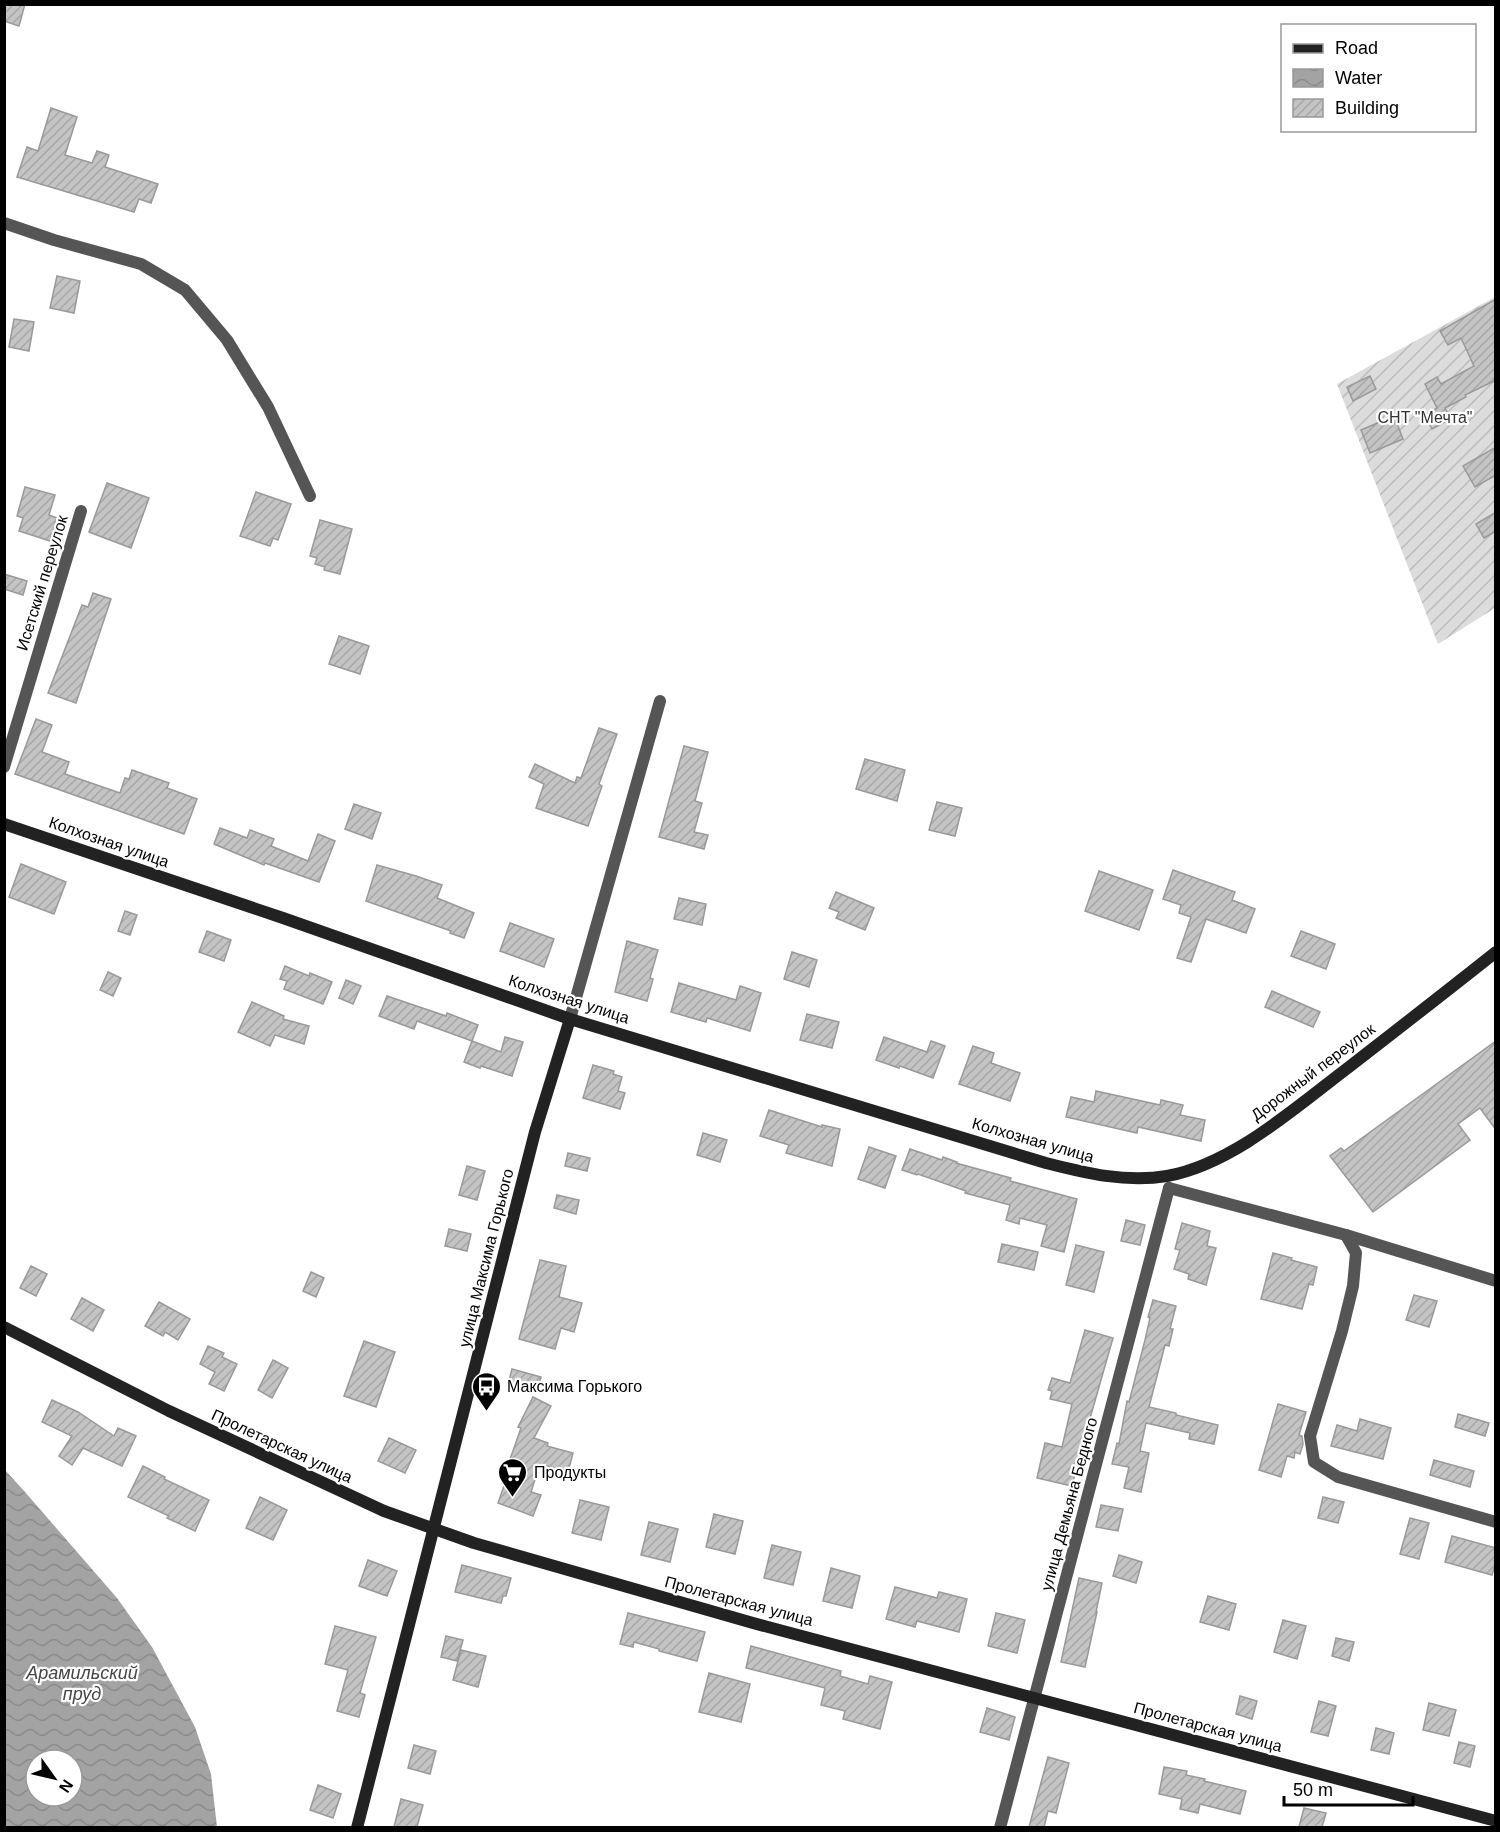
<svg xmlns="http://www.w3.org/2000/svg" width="1500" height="1832" font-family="Arial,sans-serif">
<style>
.garden{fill:url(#garden-furrows)}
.water{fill:url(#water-waves);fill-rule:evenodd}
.building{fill:url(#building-hatch);stroke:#999;stroke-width:1.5}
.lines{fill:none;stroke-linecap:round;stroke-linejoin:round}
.street{stroke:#555;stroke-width:12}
.secondary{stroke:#222;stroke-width:12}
.labels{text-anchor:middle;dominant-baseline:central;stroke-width:4.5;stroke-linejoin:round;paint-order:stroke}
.park-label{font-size:16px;fill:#333;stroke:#fff}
.street-label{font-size:16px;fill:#000;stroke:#fff}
.poi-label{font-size:16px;fill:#000;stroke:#fff;text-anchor:start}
.water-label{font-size:18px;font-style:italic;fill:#444;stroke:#fff}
</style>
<defs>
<pattern id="garden-furrows" width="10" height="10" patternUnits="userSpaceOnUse" patternTransform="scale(1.5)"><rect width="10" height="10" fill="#dcdcdc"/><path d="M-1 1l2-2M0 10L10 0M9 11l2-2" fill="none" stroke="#bbb"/></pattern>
<pattern id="water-waves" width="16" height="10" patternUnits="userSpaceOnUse" patternTransform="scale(1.5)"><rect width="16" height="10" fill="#a3a3a3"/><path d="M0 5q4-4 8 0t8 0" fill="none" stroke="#8b8b8b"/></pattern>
<pattern id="building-hatch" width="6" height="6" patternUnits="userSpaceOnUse" patternTransform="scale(1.5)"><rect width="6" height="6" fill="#c4c4c4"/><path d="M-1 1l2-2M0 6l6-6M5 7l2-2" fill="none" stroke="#a7a7a7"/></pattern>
</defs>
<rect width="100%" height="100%" fill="#fff"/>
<!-- garden -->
<path class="garden" d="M 1495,297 L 1495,608 L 1438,644 L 1337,384 Z"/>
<!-- water -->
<path class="water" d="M 5,1470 L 25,1492 L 117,1598 L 152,1647 L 195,1727 L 211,1774 L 217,1827 L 5,1827 ZM 36,1760 L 72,1760 L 72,1796 L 36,1796 Z"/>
<!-- building -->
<g class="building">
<path d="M 4,4 L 25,4 L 19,26 L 4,21 Z"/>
<path d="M 51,108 L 77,117 L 65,155 L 92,163 L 97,151 L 109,155 L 105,167 L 158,184 L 151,203 L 139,199 L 134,212 L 17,177 L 27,147 L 38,151 Z"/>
<path d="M 57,276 L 80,281 L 74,313 L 50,308 Z"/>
<path d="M 1496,299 L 1496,380 L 1465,395 L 1466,397 L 1445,408 L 1451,419 L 1432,429 L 1425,415 L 1437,408 L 1425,384 L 1437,377 L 1441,384 L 1474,366 L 1461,338 L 1448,345 L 1440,331 Z"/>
<path d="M 14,319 L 34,322 L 29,351 L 9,347 Z"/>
<path d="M 1370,376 L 1376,389 L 1353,401 L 1347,387 Z"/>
<path d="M 1394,416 L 1403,439 L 1370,453 L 1361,430 Z"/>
<path d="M 1496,447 L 1496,475 L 1475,487 L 1463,466 Z"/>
<path d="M 107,483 L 149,498 L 131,548 L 89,532 Z"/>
<path d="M 25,487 L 55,495 L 49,515 L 57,518 L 50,541 L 19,531 L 23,518 L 17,516 Z"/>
<path d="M 256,492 L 291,504 L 278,540 L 273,538 L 270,546 L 240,536 Z"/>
<path d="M 1496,512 L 1496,531 L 1484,538 L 1476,524 Z"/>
<path d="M 320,520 L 352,529 L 340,574 L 324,570 L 325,567 L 315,564 L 317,558 L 310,556 Z"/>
<path d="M 4,574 L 27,581 L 23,595 L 4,589 Z"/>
<path d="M 93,593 L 111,599 L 76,703 L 48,693 L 82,605 L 88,607 Z"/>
<path d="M 339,636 L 369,646 L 360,674 L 329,664 Z"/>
<path d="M 36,719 L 52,725 L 42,752 L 69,762 L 65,774 L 120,793 L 125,778 L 129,779 L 132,770 L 169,783 L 167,788 L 197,799 L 184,834 L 15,774 Z"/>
<path d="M 599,728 L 617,734 L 599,784 L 602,786 L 588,826 L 536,808 L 544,784 L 529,777 L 535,764 L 575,783 L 577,777 L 581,778 Z"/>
<path d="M 684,746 L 708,752 L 695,801 L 702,803 L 694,832 L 708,835 L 704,849 L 659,837 Z"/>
<path d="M 865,759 L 905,770 L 897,801 L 856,789 Z"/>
<path d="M 937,802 L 962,808 L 955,836 L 929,830 Z"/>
<path d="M 354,804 L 381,813 L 372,839 L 345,829 Z"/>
<path d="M 220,828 L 247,838 L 250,830 L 274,839 L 271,846 L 308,861 L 318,834 L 335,841 L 319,882 L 265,863 L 264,865 L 214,844 Z"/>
<path d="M 21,864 L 66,882 L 54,914 L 9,897 Z"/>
<path d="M 377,865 L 416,876 L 442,885 L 437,898 L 474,913 L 464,938 L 450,933 L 451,931 L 366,901 Z"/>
<path d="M 1173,870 L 1235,892 L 1232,900 L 1255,909 L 1246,933 L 1206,919 L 1191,962 L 1177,958 L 1191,917 L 1179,913 L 1181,905 L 1163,899 Z"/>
<path d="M 1099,871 L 1153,890 L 1139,930 L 1085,911 Z"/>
<path d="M 836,892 L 874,908 L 865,930 L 836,918 L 839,912 L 829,908 Z"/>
<path d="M 679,898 L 706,904 L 702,925 L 674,919 Z"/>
<path d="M 125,911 L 137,915 L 130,935 L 118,931 Z"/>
<path d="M 510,923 L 554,939 L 544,967 L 500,951 Z"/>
<path d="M 207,931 L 231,940 L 224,961 L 199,952 Z"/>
<path d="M 1301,931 L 1335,944 L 1326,969 L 1291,956 Z"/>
<path d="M 627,941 L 658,950 L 650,978 L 653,979 L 647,1001 L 615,992 Z"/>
<path d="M 792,952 L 817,960 L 809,987 L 784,979 Z"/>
<path d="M 285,966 L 309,976 L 310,973 L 332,982 L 323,1004 L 284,989 L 287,981 L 280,979 Z"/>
<path d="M 108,972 L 121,978 L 113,996 L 100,990 Z"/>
<path d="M 346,980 L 361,986 L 353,1004 L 339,998 Z"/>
<path d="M 679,983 L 736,1000 L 740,986 L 761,993 L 750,1031 L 707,1018 L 706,1022 L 671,1012 Z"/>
<path d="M 1272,991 L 1320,1012 L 1313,1027 L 1265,1007 Z"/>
<path d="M 387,996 L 446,1016 L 447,1013 L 478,1025 L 472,1041 L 417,1021 L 414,1029 L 379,1016 Z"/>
<path d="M 252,1002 L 284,1016 L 283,1019 L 309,1026 L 304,1044 L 275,1035 L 270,1046 L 238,1032 Z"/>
<path d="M 807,1014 L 839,1022 L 832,1048 L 800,1040 Z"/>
<path d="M 505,1037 L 523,1042 L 512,1076 L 481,1066 L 480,1068 L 464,1062 L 472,1041 L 501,1052 Z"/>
<path d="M 884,1037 L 927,1052 L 931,1041 L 945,1046 L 933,1078 L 900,1066 L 899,1068 L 876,1060 Z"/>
<path d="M 1496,1041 L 1496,1130 L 1480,1108 L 1458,1124 L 1470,1140 L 1373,1212 L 1330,1156 L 1341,1148 L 1344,1151 Z"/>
<path d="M 973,1046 L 994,1053 L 991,1063 L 1020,1073 L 1010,1101 L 959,1084 Z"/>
<path d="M 593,1065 L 614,1071 L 613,1074 L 622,1077 L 618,1091 L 625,1093 L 620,1109 L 583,1098 Z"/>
<path d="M 1096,1091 L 1160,1105 L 1161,1100 L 1183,1105 L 1180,1115 L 1205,1120 L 1201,1141 L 1138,1127 L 1137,1133 L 1066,1117 L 1071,1097 L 1094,1102 Z"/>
<path d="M 769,1110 L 822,1127 L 822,1125 L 840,1129 L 832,1166 L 786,1153 L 789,1145 L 760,1136 Z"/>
<path d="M 703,1133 L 727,1140 L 720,1162 L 697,1155 Z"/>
<path d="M 869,1147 L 896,1156 L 885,1188 L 858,1179 Z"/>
<path d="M 910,1149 L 942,1160 L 943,1157 L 957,1162 L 956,1163 L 1011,1178 L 1010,1181 L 1077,1199 L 1064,1252 L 1041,1246 L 1047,1225 L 1020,1218 L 1019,1224 L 1006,1220 L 1010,1205 L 965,1193 L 966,1191 L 918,1174 L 917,1175 L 902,1170 Z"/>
<path d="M 568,1153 L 590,1158 L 587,1171 L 565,1166 Z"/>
<path d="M 467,1166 L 485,1171 L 477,1200 L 459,1195 Z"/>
<path d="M 557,1195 L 579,1200 L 576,1214 L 554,1208 Z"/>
<path d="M 1126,1220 L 1145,1225 L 1140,1245 L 1121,1241 Z"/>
<path d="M 1182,1223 L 1210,1231 L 1207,1246 L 1216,1248 L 1206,1285 L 1188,1279 L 1189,1274 L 1174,1269 L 1180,1250 L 1175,1249 Z"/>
<path d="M 449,1229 L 471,1234 L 467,1251 L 445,1246 Z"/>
<path d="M 1002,1244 L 1038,1252 L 1034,1270 L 998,1262 Z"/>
<path d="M 1076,1245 L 1104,1252 L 1094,1292 L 1066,1285 Z"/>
<path d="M 1273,1253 L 1292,1258 L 1291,1260 L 1317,1267 L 1313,1285 L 1309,1284 L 1302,1309 L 1261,1299 Z"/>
<path d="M 540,1260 L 566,1266 L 559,1297 L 582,1303 L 574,1332 L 561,1328 L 555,1349 L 519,1339 Z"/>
<path d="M 31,1266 L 47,1274 L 36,1296 L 20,1288 Z"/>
<path d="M 311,1272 L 324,1278 L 316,1297 L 303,1291 Z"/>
<path d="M 1414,1295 L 1437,1301 L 1429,1327 L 1406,1320 Z"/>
<path d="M 82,1298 L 104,1310 L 93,1331 L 71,1319 Z"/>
<path d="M 1153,1300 L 1176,1306 L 1170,1329 L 1173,1329 L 1169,1346 L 1165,1345 L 1149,1407 L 1176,1413 L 1176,1415 L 1218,1425 L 1214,1444 L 1189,1439 L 1190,1433 L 1146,1423 L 1140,1451 L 1149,1453 L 1141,1492 L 1124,1488 L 1129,1467 L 1112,1464 L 1117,1443 L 1119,1444 L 1127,1401 L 1129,1402 L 1145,1340 L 1150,1318 L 1148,1317 Z"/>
<path d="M 159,1302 L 190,1319 L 178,1340 L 165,1332 L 163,1336 L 145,1326 Z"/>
<path d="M 1085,1330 L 1113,1338 L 1087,1429 L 1086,1429 L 1072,1486 L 1037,1478 L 1045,1443 L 1062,1447 L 1072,1404 L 1050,1399 L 1052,1391 L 1048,1390 L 1052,1378 L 1070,1383 Z"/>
<path d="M 364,1341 L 395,1352 L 376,1407 L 344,1396 Z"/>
<path d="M 208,1346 L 224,1353 L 222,1357 L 237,1364 L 224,1391 L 209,1384 L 215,1372 L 200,1364 Z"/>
<path d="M 273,1360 L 288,1368 L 272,1398 L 258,1390 Z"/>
<path d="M 512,1369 L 541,1377 L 537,1392 L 508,1384 Z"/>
<path d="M 533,1397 L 551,1406 L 534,1438 L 548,1443 L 547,1446 L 573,1453 L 568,1472 L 540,1464 L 531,1492 L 541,1495 L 533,1516 L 498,1503 L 511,1466 L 508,1465 L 521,1428 L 518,1427 Z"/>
<path d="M 52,1400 L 78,1412 L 114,1436 L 118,1428 L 136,1436 L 122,1466 L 83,1448 L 72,1465 L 59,1456 L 72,1436 L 42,1422 Z"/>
<path d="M 1278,1404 L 1306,1412 L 1299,1435 L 1302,1436 L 1303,1444 L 1300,1454 L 1295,1452 L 1294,1458 L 1287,1456 L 1281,1477 L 1259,1470 Z"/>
<path d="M 1458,1414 L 1489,1423 L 1485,1436 L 1455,1427 Z"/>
<path d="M 1360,1419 L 1391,1428 L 1383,1459 L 1331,1446 L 1337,1425 L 1357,1431 Z"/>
<path d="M 389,1438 L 416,1450 L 405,1473 L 378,1461 Z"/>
<path d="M 1434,1460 L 1474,1471 L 1470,1487 L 1430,1475 Z"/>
<path d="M 143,1466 L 165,1477 L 164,1479 L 209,1500 L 195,1531 L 167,1518 L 169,1516 L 128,1497 Z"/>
<path d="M 260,1497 L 287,1510 L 273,1540 L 246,1528 Z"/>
<path d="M 1323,1497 L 1344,1502 L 1338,1523 L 1318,1518 Z"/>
<path d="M 580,1500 L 609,1507 L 601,1540 L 572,1533 Z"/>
<path d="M 1101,1505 L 1123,1509 L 1118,1531 L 1096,1527 Z"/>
<path d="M 714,1514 L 743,1521 L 735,1554 L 706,1547 Z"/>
<path d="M 1410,1518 L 1429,1523 L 1419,1559 L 1400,1554 Z"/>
<path d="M 649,1522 L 678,1529 L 670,1562 L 641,1555 Z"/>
<path d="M 1452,1536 L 1496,1548 L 1496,1562 L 1492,1575 L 1445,1562 Z"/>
<path d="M 772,1545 L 801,1552 L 793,1585 L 764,1578 Z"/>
<path d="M 1119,1555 L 1142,1562 L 1136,1583 L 1113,1576 Z"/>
<path d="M 368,1560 L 397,1571 L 387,1596 L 359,1586 Z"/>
<path d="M 462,1565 L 511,1578 L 506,1596 L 503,1596 L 501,1603 L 455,1592 Z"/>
<path d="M 831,1568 L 860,1576 L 852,1608 L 823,1601 Z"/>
<path d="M 1079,1578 L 1102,1583 L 1096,1612 L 1097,1612 L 1085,1667 L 1061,1662 Z"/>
<path d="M 895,1587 L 937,1598 L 939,1592 L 967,1599 L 959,1632 L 917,1621 L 915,1627 L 886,1619 Z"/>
<path d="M 1208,1596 L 1236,1604 L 1229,1630 L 1200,1622 Z"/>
<path d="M 628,1613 L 705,1632 L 697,1661 L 659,1651 L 659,1649 L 634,1642 L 633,1647 L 620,1644 Z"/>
<path d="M 996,1613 L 1025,1620 L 1017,1653 L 988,1646 Z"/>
<path d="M 1283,1620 L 1306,1626 L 1297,1659 L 1274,1652 Z"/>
<path d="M 335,1626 L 376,1637 L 360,1693 L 365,1695 L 359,1717 L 337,1711 L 348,1670 L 325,1664 Z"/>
<path d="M 446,1636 L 463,1640 L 457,1661 L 441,1657 Z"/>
<path d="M 1336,1638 L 1354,1642 L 1349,1661 L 1332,1656 Z"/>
<path d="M 751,1646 L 841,1671 L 840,1676 L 868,1684 L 870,1676 L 892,1682 L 880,1729 L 843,1719 L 845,1711 L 821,1705 L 825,1688 L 746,1668 Z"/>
<path d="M 461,1650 L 486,1656 L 478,1687 L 453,1680 Z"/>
<path d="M 709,1673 L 750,1684 L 741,1722 L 699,1712 Z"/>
<path d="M 1240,1696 L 1257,1701 L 1252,1719 L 1236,1714 Z"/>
<path d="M 1319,1701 L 1336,1706 L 1328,1736 L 1311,1732 Z"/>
<path d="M 1429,1703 L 1456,1710 L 1449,1736 L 1423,1730 Z"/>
<path d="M 987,1708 L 1015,1717 L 1009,1740 L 980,1732 Z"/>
<path d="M 1376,1728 L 1394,1733 L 1389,1754 L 1371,1750 Z"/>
<path d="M 1459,1742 L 1475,1746 L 1470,1767 L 1454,1763 Z"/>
<path d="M 414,1745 L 436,1751 L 430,1774 L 408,1768 Z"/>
<path d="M 1048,1757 L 1069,1763 L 1056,1813 L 1048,1811 L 1044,1827 L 1029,1827 Z"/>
<path d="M 1164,1767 L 1187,1771 L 1186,1775 L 1205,1779 L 1204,1781 L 1246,1791 L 1240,1814 L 1200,1804 L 1198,1813 L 1180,1809 L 1182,1799 L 1159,1794 Z"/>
<path d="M 318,1785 L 341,1794 L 333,1818 L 310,1810 Z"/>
<path d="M 401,1799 L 423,1805 L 417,1827 L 394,1827 Z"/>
<path d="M 1304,1808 L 1326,1813 L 1322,1827 L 1299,1827 Z"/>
</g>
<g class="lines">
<!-- street -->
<g class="street">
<path d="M 4,223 L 54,240 L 141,264 L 185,290 L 227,340 L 268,407 L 310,496"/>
<path d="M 4,767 L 81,511"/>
<path d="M 570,1019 L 660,701"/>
<path d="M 1169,1188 L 1346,1235 L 1496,1281"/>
<path d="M 1346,1235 L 1356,1253 L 1353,1286 L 1342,1331 L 1310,1436 L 1314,1462 L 1338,1477 L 1496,1522"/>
<path d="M 1000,1828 L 1169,1188"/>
</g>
<!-- secondary -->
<g class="secondary">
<path d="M 4,824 L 283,918 L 570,1019 L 1046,1163 C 1085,1173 1126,1183 1167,1176 C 1233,1164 1296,1107 1349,1067 C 1398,1029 1447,991 1496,952"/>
<path d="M 4,1327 L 169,1411 L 384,1511 L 474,1543 L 753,1623 L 1496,1821"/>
<path d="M 357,1828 L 535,1132 L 570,1019"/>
</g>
</g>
<!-- icons -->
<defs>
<symbol id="bus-pin" viewBox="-11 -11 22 30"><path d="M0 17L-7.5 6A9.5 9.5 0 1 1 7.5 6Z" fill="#000" stroke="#fff"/><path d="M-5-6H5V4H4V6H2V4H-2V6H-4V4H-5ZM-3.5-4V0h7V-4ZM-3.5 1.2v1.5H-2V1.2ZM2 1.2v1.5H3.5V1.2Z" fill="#fff"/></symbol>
<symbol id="supermarket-pin" viewBox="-11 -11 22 30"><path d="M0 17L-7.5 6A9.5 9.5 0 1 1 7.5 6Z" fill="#000" stroke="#fff"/><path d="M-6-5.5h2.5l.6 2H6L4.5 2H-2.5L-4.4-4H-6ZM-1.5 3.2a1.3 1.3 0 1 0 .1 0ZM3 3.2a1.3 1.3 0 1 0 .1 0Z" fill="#fff"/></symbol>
</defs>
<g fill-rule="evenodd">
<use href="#bus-pin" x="470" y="1370" width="33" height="45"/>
<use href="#supermarket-pin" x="496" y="1456" width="33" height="45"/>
</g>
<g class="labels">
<!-- park labels -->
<g class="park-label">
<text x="1425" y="417">СНТ "Мечта"</text>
</g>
<!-- street labels -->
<g class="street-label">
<text transform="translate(42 583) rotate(-73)">Исетский переулок</text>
<text transform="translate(109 842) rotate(19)">Колхозная улица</text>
<text transform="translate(569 999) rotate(18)">Колхозная улица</text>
<text transform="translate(1313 1072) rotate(-37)">Дорожный переулок</text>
<text transform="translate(1033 1140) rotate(16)">Колхозная улица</text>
<text transform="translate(486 1258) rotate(-76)">улица Максима Горького</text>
<text transform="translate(282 1446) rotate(25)">Пролетарская улица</text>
<text transform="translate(1069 1504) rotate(-75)">улица Демьяна Бедного</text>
<text transform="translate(739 1601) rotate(15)">Пролетарская улица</text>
<text transform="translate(1208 1727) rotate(15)">Пролетарская улица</text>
</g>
<!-- poi labels -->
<g class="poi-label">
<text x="507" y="1386">Максима Горького</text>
<text x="534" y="1472">Продукты</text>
</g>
<!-- water labels -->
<g class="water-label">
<text x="82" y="1673">Арамильский<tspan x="82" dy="21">пруд</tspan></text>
</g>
</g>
<!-- border -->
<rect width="1500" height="1832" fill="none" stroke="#000000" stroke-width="12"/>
<!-- legend -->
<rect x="1281" y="24" width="195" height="108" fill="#ffffff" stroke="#999999" stroke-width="1.5"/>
<rect x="1293" y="44" width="30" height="9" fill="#222222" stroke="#999999" stroke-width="1.5"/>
<text x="1335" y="54" font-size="18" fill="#000000">Road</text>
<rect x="1293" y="69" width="30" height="18" fill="url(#water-waves)" stroke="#999999" stroke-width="1.5"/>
<text x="1335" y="84" font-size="18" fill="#000000">Water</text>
<rect x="1293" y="99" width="30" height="18" fill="url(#building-hatch)" stroke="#999999" stroke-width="1.5"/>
<text x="1335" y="114" font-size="18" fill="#000000">Building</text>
<!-- north arrow -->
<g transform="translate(54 1778) rotate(124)"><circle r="28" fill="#ffffff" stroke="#999999" stroke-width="1.5"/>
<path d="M0-4.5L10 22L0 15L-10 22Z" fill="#000000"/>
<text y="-9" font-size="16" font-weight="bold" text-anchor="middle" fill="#000000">N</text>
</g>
<!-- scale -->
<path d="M1284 1796v9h129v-9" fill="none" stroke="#000000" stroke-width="3"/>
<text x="1293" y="1796" font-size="18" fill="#000000" stroke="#ffffff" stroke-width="4.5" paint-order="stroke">50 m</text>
</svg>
